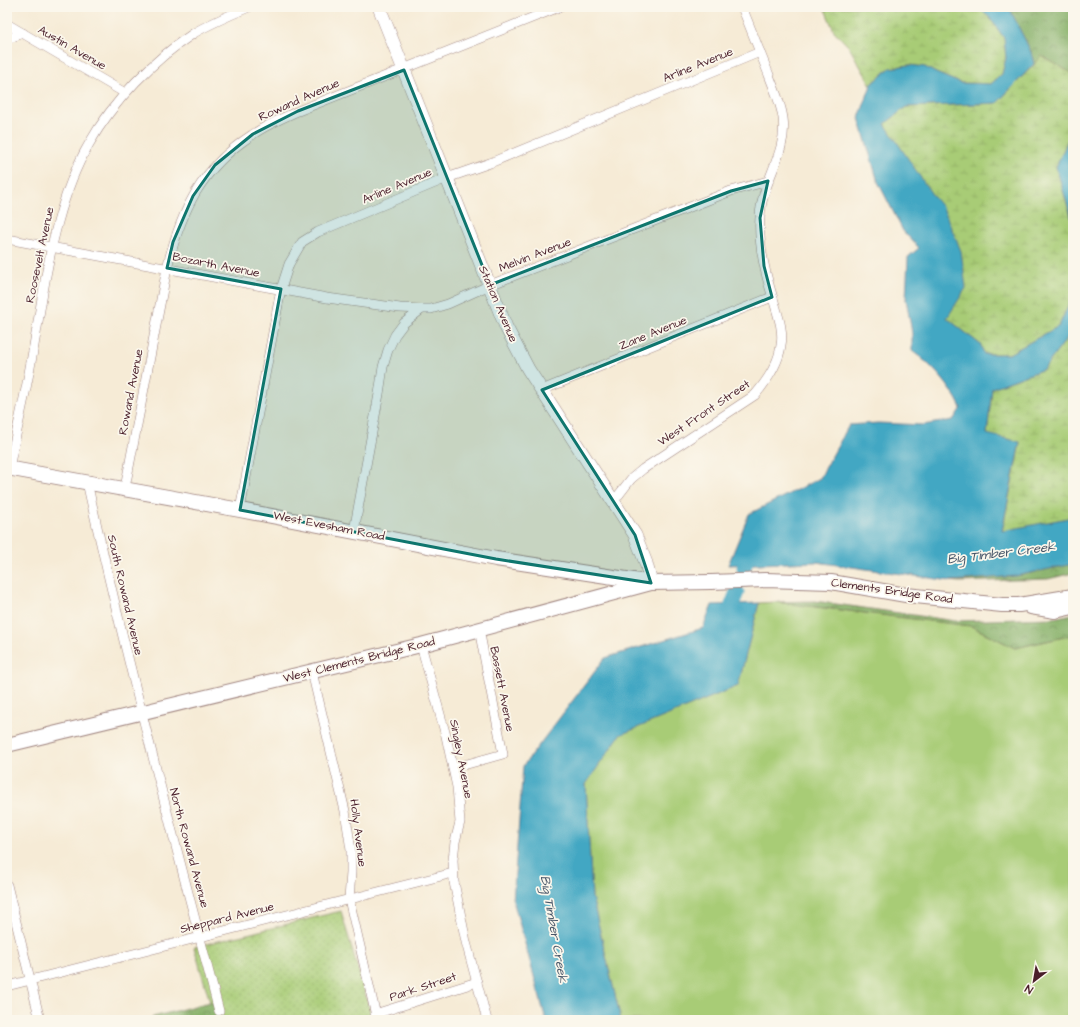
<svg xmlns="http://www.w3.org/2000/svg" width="1080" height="1027" font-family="'Architects Daughter',sans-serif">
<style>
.grass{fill:#a8cc76;stroke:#797650}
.forest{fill:url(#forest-crowns);stroke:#686849}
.wetland{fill:url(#wetland-marsh);stroke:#797650}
.park{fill:url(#park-dots);stroke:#797650}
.water{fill:#43a7c3;stroke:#466377}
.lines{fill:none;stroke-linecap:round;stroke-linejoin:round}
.river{stroke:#43a7c3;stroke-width:15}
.street-casing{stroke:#a08580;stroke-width:10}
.secondary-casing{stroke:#a08580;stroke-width:14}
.primary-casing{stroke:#a08580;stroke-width:16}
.street{stroke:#fff;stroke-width:9}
.secondary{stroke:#fff;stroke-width:13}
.primary{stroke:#fff;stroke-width:14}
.marked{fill:#0f766e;fill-opacity:0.2;stroke:#0f766e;stroke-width:3;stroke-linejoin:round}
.labels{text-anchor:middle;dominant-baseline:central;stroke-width:3.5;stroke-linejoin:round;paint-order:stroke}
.street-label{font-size:12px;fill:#4a1f2b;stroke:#fbf7ec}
.water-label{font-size:13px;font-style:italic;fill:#475568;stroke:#fbf7ec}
</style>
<defs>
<pattern id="forest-crowns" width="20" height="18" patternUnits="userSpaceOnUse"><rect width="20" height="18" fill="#86b067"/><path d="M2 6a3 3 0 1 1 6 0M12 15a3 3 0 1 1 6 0" fill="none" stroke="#708f55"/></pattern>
<pattern id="wetland-marsh" width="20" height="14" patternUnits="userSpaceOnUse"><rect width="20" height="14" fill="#a8cc76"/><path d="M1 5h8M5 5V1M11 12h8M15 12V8" fill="none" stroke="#92af66"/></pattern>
<pattern id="park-dots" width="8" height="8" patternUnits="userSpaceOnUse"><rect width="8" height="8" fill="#a8cc76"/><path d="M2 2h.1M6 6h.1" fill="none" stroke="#92af66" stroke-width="1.8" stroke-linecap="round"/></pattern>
</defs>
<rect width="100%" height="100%" fill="#fbf7ec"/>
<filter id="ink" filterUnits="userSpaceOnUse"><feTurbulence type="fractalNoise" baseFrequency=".025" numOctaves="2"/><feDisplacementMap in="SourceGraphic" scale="8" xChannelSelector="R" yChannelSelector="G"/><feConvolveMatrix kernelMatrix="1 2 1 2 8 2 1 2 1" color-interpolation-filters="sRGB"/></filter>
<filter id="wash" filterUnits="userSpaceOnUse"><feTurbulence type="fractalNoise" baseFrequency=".012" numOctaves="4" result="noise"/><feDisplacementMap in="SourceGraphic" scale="16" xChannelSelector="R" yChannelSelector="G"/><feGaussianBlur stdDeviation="0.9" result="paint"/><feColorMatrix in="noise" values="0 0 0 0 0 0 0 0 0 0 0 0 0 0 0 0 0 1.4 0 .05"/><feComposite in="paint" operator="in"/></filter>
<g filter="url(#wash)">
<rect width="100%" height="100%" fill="#f6ebd6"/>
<!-- grass -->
<path class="grass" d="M 776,602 L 971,626 L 1015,648 L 1073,635 L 1073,1020 L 621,1020 L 592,897 L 586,784 L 619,735 L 738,686 L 759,603 Z"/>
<!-- forest -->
<g class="forest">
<path d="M 1009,7 L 1073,7 L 1073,74 L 1042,57 L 1034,64 L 1031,52 Z"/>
<path d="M 1073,564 L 1073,573 L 1048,579 L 959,582 L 951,581 L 1016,576 Z"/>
<path d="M 815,601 L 955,621 L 1053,618 L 1073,614 L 1073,635 L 1015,648 L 971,626 L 776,602 Z"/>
<path d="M 217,1000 L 221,1020 L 150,1020 L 153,1017 Z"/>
</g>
<!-- wetland -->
<g class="wetland">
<path d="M 824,7 L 978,7 L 990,18 L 1004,38 L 1006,58 L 1002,74 L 991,84 L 960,83 L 936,73 L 925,67 L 909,65 L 890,68 L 871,85 L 849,47 L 834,31 Z"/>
<path d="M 1042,56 L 1073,74 L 1073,129 L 1056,167 L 1073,223 L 1073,295 L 1059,326 L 1009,354 L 984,354 L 981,345 L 947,318 L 885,124 L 906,107 L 997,103 Z"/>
<path d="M 1073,330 L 1073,517 L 1002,532 L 1020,443 L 987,435 L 992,388 L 1044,369 Z"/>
</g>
<!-- park -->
<path class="park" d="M 341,911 L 373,1020 L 221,1020 L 217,1001 L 210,1002 L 194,947 Z"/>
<!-- water -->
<g class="water">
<path d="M 978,7 L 1009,7 L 1031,52 L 1034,64 L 997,103 L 906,107 L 885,124 L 933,196 L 943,208 L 961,251 L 966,288 L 947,318 L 981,345 L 984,354 L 1009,354 L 1059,326 L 1073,295 L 1073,330 L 1044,369 L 992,388 L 987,434 L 1020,442 L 1002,531 L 1073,517 L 1073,564 L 1016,576 L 951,581 L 816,562 L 728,565 L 749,514 L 820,478 L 849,425 L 878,423 L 923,425 L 953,420 L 961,408 C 951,386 932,365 912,351 L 912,333 L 906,299 L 908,257 L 919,248 L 903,231 L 878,182 L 859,118 L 871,85 L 890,68 L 909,65 L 925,67 L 936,73 L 960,83 L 991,84 L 1002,74 L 1006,58 L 1004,38 L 990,18 Z"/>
<path d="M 1073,129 L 1073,223 L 1056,167 Z"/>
<path d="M 759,603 L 738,686 L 620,735 L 586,784 L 592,897 L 621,1020 L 546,1020 L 513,900 L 523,766 L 605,658 L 703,628 L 712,605 Z"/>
</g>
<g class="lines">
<!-- river -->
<g class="river">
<path d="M 744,568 L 747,558 L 754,547"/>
<path d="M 725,623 L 737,592"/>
</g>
</g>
</g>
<g filter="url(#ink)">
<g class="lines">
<defs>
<g id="street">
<path d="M 7,24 L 125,93"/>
<path d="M 7,39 L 23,33"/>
<path d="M 7,239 L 327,298 L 400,308 L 422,309"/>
<path d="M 542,390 L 772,297"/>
<path d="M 9,468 C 16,433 25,397 31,362 C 40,315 45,268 58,222 C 65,196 75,168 89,144 C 113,101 153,60 194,33 C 211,23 230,15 249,7"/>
<path d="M 87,482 C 126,659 173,835 219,1011"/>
<path d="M 125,488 L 167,268 C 181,211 201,168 252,135 C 266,125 282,118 298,111 L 559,7"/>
<path d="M 614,501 L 631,479 L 643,469 L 755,395 C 766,382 779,363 781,345 C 784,329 777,313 773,298 C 765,273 758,244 760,217 C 761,182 788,154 783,118 C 781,103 774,89 769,75 C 760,52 751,30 742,7"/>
<path d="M 240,510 L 281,289 L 289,264 L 302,242 L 318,232 L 447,178 L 490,163 L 760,52"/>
<path d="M 354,531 L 379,394 L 383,367 L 388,350 L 395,335 L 404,323 L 422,309 L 431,309 L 448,304 L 490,285 L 731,191 L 768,181"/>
<path d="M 421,645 L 446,736 L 457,787 L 460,822 L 455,842 L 453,860 L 454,882 L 466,942 L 487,1020"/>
<path d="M 312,672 L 345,811 L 351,850 L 351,873 L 349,899 L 377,1020"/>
<path d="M 453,768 L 503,754 L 479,629"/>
<path d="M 7,885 L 40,1020"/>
<path d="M 7,986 L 453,873"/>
<path d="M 375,1014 L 477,982"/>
</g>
<path id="secondary" d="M 379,7 L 506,327 L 528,369 L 635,535 L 646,563 L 651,583"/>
<g id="primary">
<path d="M 7,468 L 240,510 L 496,559 L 646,582"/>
<path d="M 1031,607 L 1055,611 L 1073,607"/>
<path d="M 7,745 L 421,645 L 651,583 L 711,582 L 765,580 L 831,582 L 906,595 L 1002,605 L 1019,605 L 1073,596"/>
</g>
</defs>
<!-- street casing -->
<use href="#street" class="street-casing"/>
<!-- secondary casing -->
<use href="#secondary" class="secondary-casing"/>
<!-- primary casing -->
<use href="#primary" class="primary-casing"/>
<!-- street -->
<use href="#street" class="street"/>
<!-- secondary -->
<use href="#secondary" class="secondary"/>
<!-- primary -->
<use href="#primary" class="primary"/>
</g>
</g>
<!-- marked area -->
<path class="marked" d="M 404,70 L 490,285 L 731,191 L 768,181 L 760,218 L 764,266 L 772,297 L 542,390 L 635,535 L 651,583 L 496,559 L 240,510 L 281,289 L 167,268 L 173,242 L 193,196 L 215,165 L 253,134 L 298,111 Z"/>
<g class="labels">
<!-- street labels -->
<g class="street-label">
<text transform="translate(72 48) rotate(30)">Austin Avenue</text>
<text transform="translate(698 65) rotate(-22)">Arline Avenue</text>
<text transform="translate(299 100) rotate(-24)">Rowand Avenue</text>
<text transform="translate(397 186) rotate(-23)">Arline Avenue</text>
<text transform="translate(40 255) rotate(-78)">Roosevelt Avenue</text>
<text transform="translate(535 255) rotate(-21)">Melvin Avenue</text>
<text transform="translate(216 265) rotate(11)">Bozarth Avenue</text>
<text transform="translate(498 304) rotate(67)">Station Avenue</text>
<text transform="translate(653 333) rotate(-22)">Zane Avenue</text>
<text transform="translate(131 392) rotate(-79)">Rowand Avenue</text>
<text transform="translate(704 413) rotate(-34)">West Front Street</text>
<text transform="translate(329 526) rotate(11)">West Evesham Road</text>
<text transform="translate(892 591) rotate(8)">Clements Bridge Road</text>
<text transform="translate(125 595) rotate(77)">South Rowand Avenue</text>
<text transform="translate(359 660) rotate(-14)">West Clements Bridge Road</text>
<text transform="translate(502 689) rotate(79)">Bassett Avenue</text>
<text transform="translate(461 759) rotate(79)">Singley Avenue</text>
<text transform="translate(358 833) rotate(83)">Holly Avenue</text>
<text transform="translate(189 848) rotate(75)">North Rowand Avenue</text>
<text transform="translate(227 918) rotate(-14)">Sheppard Avenue</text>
<text transform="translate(423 987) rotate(-18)">Park Street</text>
</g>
<!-- water labels -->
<g class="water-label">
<text transform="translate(1001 553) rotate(-7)">Big Timber Creek</text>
<text transform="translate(554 929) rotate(80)">Big Timber Creek</text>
</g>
</g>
<!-- margin -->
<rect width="1080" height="1027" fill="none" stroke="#fbf7ec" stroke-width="24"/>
<!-- north arrow -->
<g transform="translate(1034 981) rotate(211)" stroke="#fbf7ec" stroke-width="3" paint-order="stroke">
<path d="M0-3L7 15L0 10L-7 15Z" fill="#4a1f2b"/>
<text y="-6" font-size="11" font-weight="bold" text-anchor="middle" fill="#4a1f2b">N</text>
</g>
</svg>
